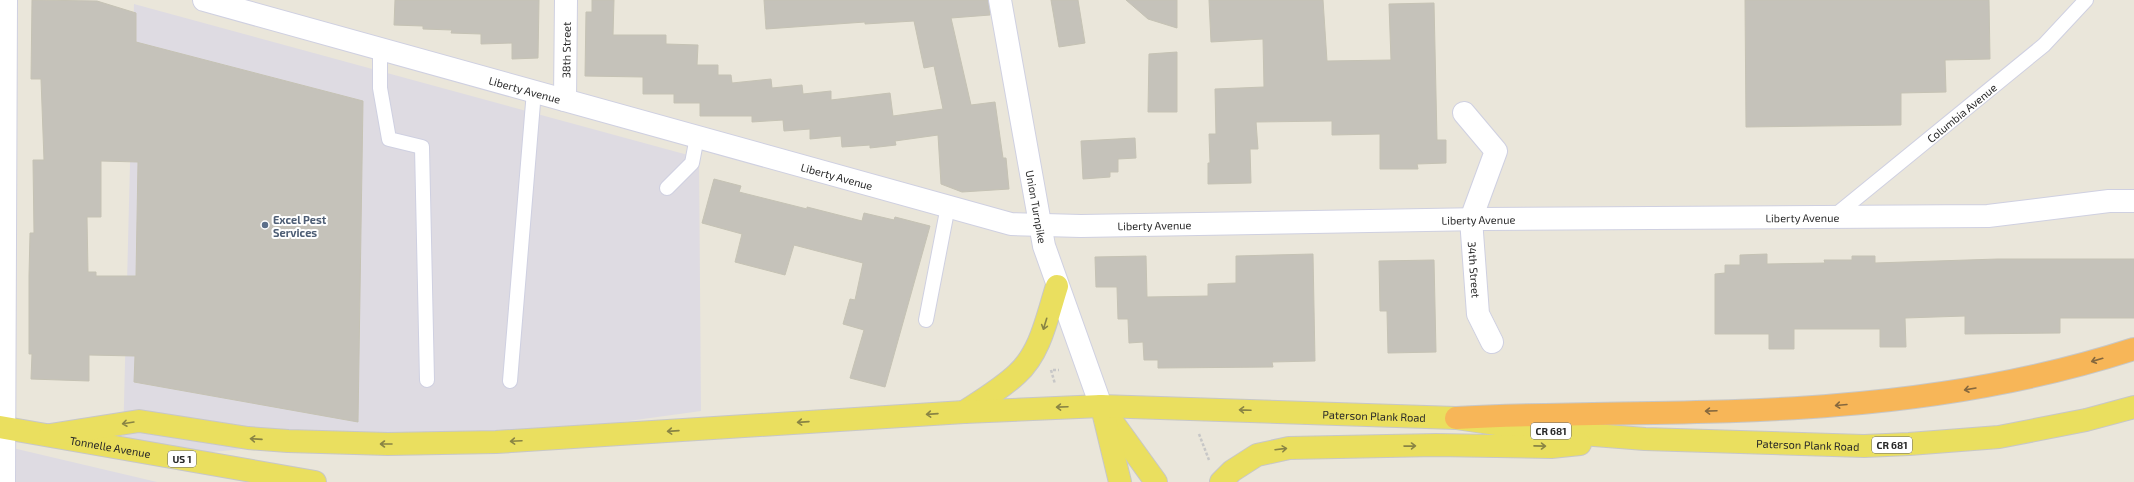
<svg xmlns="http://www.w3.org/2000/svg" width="2134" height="482" font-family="'Exo 2',sans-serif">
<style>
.industrial{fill:#dedbe2}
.building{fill:#c5c2ba;stroke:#c5c2b4;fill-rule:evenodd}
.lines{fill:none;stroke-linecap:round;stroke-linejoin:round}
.service-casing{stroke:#cfd0e1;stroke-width:16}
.minor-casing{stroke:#cfd0e1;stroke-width:24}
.secondary-casing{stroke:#cfd0e1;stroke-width:24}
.primary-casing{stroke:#c7c7c7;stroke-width:24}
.motorway-casing{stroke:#c7c7c7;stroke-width:24}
.path{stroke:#c7c7c7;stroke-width:2.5;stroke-dasharray:3 2;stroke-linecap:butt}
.service{stroke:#fff;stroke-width:14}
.minor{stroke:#fff;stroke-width:22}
.secondary{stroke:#fff;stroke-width:22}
.primary{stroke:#eadf5f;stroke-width:22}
.motorway{stroke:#f7b658;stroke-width:22}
.oneway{stroke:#898444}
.oneway2{stroke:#85683e}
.service-dot{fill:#5c6f8a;stroke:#fff;stroke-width:1.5}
.labels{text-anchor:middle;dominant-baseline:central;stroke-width:4;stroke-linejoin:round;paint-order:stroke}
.shield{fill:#fff;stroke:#686868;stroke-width:1}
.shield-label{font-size:10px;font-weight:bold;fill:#282828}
.street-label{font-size:11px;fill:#282828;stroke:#fff}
.service-label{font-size:11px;font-weight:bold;fill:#4e5e75;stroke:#fff;text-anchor:start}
</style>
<rect width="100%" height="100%" fill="#eae6da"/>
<!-- industrial -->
<g class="industrial">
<path d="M 134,4 L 699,158 L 701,411 L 469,443 L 255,448 L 189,454 L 123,443 Z"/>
<path d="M 0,445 L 157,482 L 0,482 Z"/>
</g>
<!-- building -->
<g class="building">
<path d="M 32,0 L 97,1 L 136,13 L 136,42 L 363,101 L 358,422 L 134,382 L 135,356 L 89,355 L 89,381 L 31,379 L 32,354 L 29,354 L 29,276 L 30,233 L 34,233 L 33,160 L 44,160 L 41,79 L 31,79 ZM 101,161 L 138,162 L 136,276 L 96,276 L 96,272 L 88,272 L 87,217 L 101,217 Z"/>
<path d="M 395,0 L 539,0 L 538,58 L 512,59 L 512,43 L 481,44 L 481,34 L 451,33 L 452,30 L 423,29 L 423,26 L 394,25 Z"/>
<path d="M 592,0 L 614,0 L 613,35 L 666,35 L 666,44 L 698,45 L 697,65 L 718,65 L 718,75 L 731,75 L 732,83 L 771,79 L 772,88 L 802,85 L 803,94 L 831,91 L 831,100 L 890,93 L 893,116 L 943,109 L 934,66 L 924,68 L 914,21 L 865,24 L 865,22 L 766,29 L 764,0 L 988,0 L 990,15 L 951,18 L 971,105 L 995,102 L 1003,158 L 1006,158 L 1009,189 L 962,192 L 941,184 L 938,135 L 895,141 L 896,145 L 870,148 L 870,145 L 842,147 L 841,136 L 810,139 L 810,129 L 784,131 L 783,120 L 752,122 L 752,116 L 700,116 L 700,103 L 674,103 L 674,94 L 643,94 L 643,77 L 585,76 L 586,12 L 592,12 Z"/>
<path d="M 1051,0 L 1078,0 L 1085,43 L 1059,47 Z"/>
<path d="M 1126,0 L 1177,0 L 1177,28 L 1148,19 Z"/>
<path d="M 1209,0 L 1323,0 L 1327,61 L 1391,60 L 1389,4 L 1434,3 L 1437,140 L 1446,140 L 1446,163 L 1417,164 L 1418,169 L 1380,169 L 1380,134 L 1332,135 L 1332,121 L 1256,122 L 1258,149 L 1250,149 L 1251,183 L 1208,184 L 1208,163 L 1210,163 L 1209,134 L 1216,134 L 1215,89 L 1264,87 L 1263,39 L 1211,42 Z"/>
<path d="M 1745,0 L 1989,0 L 1990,59 L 1945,60 L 1946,92 L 1901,93 L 1901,125 L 1746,127 Z"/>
<path d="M 1177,52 L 1177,112 L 1148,112 L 1149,54 Z"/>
<path d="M 1135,138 L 1136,158 L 1118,159 L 1118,172 L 1110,172 L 1110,177 L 1083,179 L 1081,141 Z"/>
<path d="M 714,179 L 741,186 L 739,192 L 807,209 L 807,207 L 862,221 L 864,213 L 894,220 L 895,217 L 930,226 L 885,387 L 850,378 L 864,330 L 843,324 L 850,299 L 855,300 L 863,263 L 794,245 L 785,275 L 735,262 L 742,234 L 702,223 Z"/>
<path d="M 1313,254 L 1315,361 L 1272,362 L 1273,367 L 1158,368 L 1158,360 L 1144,360 L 1143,342 L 1129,343 L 1128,319 L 1118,319 L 1117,287 L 1096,287 L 1095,257 L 1146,256 L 1147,297 L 1208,296 L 1208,284 L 1236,283 L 1236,256 Z"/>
<path d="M 1767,254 L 1767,264 L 1825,263 L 1824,260 L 1852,260 L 1852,256 L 1875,256 L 1875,263 L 1998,259 L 2134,259 L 2134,318 L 2060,318 L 2060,333 L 1965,334 L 1965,316 L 1905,318 L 1906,347 L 1880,347 L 1880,329 L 1794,329 L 1794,349 L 1769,349 L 1769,334 L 1715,334 L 1715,274 L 1725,273 L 1725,265 L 1740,265 L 1740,255 Z"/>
<path d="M 1434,260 L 1436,352 L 1388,353 L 1387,311 L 1380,311 L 1379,261 Z"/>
</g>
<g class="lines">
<defs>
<g id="service">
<path d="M 380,48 L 380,88 L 389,139 L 422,147 L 427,380"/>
<path d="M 667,188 L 692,163 L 697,137"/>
<path id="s1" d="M 1832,218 L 2044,45 L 2086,0"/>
<path d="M 926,320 L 948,206"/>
<path d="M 510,381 L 534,91"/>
</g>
<g id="minor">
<path id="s2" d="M 204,0 L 1011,224 L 1081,226 L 1483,219 L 1988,216 L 2109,201 L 2134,201"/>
<path id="s3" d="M 565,100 L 566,0"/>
<path id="s4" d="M 1464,113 L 1496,151 L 1471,219 L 1478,314 L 1492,342"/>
<path d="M 4,482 L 6,0"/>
</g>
<g id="secondary">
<path id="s5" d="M 1000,0 L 1044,246 L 1101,406"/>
</g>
<g id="primary">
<path d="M 1101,406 L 1156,482"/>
<path d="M 964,412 C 982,400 1001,389 1017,374 C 1041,352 1047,317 1057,286"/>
<path d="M 1104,416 L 1120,482"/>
<path id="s6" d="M 0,427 L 315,482"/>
<path id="s7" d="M 50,435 L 139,421 L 248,438 L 288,441 L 388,444 L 496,442 L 964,412 L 1101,406 L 1456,418 L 1544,431 L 1645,439 L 1864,446 L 1909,444 L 1999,437 L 2086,420 L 2134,407"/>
<path d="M 1221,482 L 1232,471 L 1257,455 L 1289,448 L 1436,445 L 1551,447 L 1580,444"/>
</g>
<path id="motorway" d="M 1456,418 C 1583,411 1711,416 1838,405 C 1938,397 2038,380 2134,349"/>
</defs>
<!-- service casing -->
<use href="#service" class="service-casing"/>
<!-- minor casing -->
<use href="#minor" class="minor-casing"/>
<!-- secondary casing -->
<use href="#secondary" class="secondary-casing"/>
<!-- primary casing -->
<use href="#primary" class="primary-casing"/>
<!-- motorway casing -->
<use href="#motorway" class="motorway-casing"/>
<!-- path -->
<g class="path">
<path d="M 1051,370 L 1055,384"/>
<path d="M 1053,370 L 1059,370"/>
<path d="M 1199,434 L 1209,460"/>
</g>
<!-- service -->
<use href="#service" class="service"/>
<!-- minor -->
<use href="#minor" class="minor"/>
<!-- secondary -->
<use href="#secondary" class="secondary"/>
<!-- primary -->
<use href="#primary" class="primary"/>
<!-- motorway -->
<use href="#motorway" class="motorway"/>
</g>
<!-- one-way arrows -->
<defs><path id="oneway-shaft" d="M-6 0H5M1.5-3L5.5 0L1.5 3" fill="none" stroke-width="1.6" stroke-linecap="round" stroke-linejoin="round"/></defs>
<g class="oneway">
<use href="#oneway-shaft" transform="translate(1045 324) rotate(107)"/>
<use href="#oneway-shaft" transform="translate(1062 407) rotate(178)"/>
<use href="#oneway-shaft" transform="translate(1245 410) rotate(-178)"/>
<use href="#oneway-shaft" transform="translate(932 414) rotate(176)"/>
<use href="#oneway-shaft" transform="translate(803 422) rotate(176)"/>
<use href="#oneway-shaft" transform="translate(128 423) rotate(171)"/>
<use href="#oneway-shaft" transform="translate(673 431) rotate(176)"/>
<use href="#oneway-shaft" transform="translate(256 439) rotate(-176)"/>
<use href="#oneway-shaft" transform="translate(516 441) rotate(177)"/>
<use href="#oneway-shaft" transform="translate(386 444) rotate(180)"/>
<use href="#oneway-shaft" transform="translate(1410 446) rotate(-1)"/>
<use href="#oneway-shaft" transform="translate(1540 446) rotate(1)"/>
<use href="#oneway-shaft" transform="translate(1281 449) rotate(-7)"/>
</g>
<g class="oneway2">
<use href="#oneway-shaft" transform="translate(2097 360) rotate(164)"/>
<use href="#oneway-shaft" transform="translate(1970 389) rotate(170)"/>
<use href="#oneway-shaft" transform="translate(1841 405) rotate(175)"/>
<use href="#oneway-shaft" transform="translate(1711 411) rotate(178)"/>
</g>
<!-- markers -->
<circle class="service-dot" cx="265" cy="225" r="4"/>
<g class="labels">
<!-- shield labels -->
<g class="shield">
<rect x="1531" y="423" width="40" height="16" rx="3"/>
<rect x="1872" y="437" width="40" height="16" rx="3"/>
<rect x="168" y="451" width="28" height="16" rx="3"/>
</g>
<g class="shield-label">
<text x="1551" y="431">CR 681</text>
<text x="1892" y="445">CR 681</text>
<text x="182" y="459">US 1</text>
</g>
<!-- street labels -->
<g class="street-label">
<text stroke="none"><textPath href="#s3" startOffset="50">38th Street</textPath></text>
<text stroke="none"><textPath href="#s2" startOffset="333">Liberty Avenue</textPath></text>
<text stroke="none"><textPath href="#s1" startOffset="167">Columbia Avenue</textPath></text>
<text stroke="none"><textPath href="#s2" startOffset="657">Liberty Avenue</textPath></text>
<text stroke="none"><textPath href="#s5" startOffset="210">Union Turnpike</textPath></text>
<text stroke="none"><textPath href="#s2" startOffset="1629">Liberty Avenue</textPath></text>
<text stroke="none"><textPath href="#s2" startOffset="1305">Liberty Avenue</textPath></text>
<text stroke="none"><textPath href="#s2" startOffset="981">Liberty Avenue</textPath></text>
<text stroke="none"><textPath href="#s4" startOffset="173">34th Street</textPath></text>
<text stroke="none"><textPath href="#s7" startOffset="1328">Paterson Plank Road</textPath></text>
<text stroke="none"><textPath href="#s7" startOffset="1763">Paterson Plank Road</textPath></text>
<text stroke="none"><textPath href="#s6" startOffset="112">Tonnelle Avenue</textPath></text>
</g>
<!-- service labels -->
<g class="service-label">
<text x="273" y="219">Excel Pest<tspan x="273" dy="13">Services</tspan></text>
</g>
</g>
</svg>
